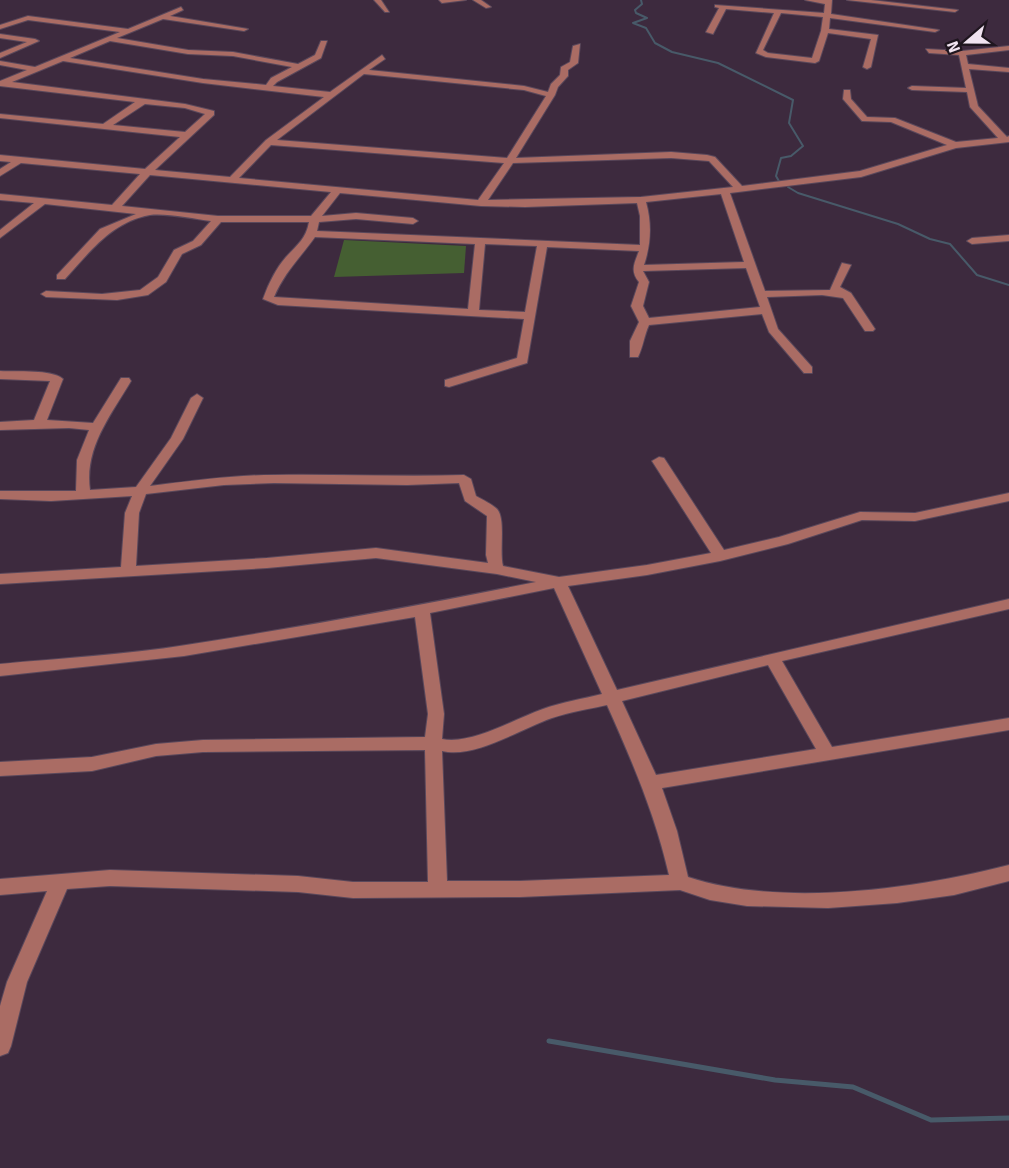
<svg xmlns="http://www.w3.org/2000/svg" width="1009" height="1168" font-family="Signika,sans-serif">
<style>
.green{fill:#455f32}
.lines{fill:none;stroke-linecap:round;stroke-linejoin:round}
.stream-far1{stroke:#485a69;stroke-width:2}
.stream{stroke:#485a69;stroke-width:5}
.minor-casing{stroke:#5a485b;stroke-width:2}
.minor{fill:#aa6c64;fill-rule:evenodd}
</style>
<rect width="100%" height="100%" fill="#3d2a3e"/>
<!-- green -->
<path class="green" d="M 344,240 L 466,246 L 464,273 L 334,277 Z"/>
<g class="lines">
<!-- stream-far1 -->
<g class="stream-far1">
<path d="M 641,0 L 642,4 L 635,10 L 636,13 L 647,18 L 633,23 L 646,28 L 655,43 L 672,52 L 718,63 L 793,100 L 789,123 L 803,146 L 791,156 L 781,158 L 776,176 L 780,183"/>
<path d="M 788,187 L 798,193 L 898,224 L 930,239 L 950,244 L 977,275 L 1009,285"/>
</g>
<!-- stream -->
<path class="stream" d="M 549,1041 L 775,1080 L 853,1087 L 931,1120 L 1009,1118"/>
<defs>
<g id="minor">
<path d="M 374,0 L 381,0 L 389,12 L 385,12 Z"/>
<path d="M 439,0 L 466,0 L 442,3 Z"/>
<path d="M 473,0 L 481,0 L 491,7 L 486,8 Z"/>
<path d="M 805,0 L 832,0 L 831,14 L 939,30 L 935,32 L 830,18 L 829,29 L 878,35 L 871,67 L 867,69 L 863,67 L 871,39 L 828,33 L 819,61 L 815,63 L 766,57 L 756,53 L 774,13 L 726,9 L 713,34 L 706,32 L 719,8 L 715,7 L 715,5 L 824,13 L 825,4 ZM 781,13 L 823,17 L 821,31 L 812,58 L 768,53 L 763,50 Z"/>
<path d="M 847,0 L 871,0 L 958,10 L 955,12 Z"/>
<path d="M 181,7 L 183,10 L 170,16 L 248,29 L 244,31 L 163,19 L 117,38 L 188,50 L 233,52 L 298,64 L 315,55 L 321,41 L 327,41 L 321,58 L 277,82 L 273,86 L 330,92 L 382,55 L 385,59 L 369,70 L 524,86 L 548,92 L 551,84 L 560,75 L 561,67 L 570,62 L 573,46 L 580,44 L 578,63 L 568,70 L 568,76 L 558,87 L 555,95 L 516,158 L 671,152 L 707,155 L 715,157 L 742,186 L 860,171 L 947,145 L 891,122 L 862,121 L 843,99 L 844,90 L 850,90 L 851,99 L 867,117 L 895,118 L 956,142 L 998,138 L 970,107 L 967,92 L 912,90 L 908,88 L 912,86 L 966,88 L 959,55 L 929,53 L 926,49 L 962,51 L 1009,46 L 1009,50 L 966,55 L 968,64 L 1009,68 L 1009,72 L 969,69 L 978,106 L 1007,137 L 1009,136 L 1009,142 L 956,148 L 861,177 L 730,193 L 765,291 L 830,290 L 842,263 L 851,265 L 840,287 L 851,293 L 875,329 L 873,331 L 865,331 L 843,298 L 822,295 L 767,297 L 778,329 L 812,367 L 812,373 L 804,373 L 769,332 L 762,314 L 649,325 C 644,336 643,347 638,357 L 630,357 L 630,341 L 639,322 L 631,306 L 639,282 C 630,271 634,264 639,251 L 547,247 L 527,363 L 449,387 L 445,386 L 445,380 L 517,358 L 524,319 L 278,305 L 263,299 C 268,285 276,268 286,257 C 297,245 306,239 309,222 L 221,222 L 201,245 L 182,254 L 166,282 L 148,295 L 117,300 L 46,297 L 41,294 L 46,291 L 102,294 L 140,290 L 158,277 L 174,250 L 193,241 L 211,221 C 194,219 166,213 150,215 C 111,222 89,253 65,279 L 57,279 L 57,275 L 100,229 L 136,214 L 45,204 L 0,238 L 0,230 L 34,203 L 0,200 L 0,194 L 112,205 L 140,174 L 21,163 L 0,176 L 0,169 L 11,162 L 0,161 L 0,155 L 145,169 L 180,137 L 0,118 L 0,114 L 103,124 L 135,102 L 0,86 L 0,81 L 27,70 L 0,65 L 0,61 L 35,67 L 120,32 L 28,20 L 0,29 L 0,25 L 28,16 L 128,29 ZM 110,41 L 188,54 L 233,56 L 292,67 L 271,78 L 266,85 L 203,79 L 70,58 ZM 63,61 L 203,83 L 324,97 L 266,140 L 230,177 L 155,170 L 214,115 L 214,111 L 185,104 L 12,82 ZM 364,74 L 524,90 L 546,96 L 507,158 L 277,140 ZM 145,104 L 185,108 L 205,114 L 185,132 L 113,125 ZM 271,145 L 504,163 L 478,200 L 239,178 ZM 671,158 L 709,161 L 733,187 L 641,197 L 488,200 L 513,163 ZM 150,175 L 331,192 L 311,216 L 218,216 L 122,206 ZM 340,193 L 481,206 L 525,207 L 637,203 L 640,216 L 640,245 L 317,231 L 319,222 L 356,219 L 413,224 L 418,221 L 413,218 L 356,213 L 322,216 ZM 721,194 L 744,262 L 644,265 C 651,244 652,224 646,202 ZM 315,237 L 475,244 L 468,309 L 274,297 C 284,273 300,258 315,237 ZM 485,244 L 537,246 L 525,312 L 479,310 ZM 746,268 L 760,307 L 649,318 L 643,306 L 649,282 L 643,271 Z"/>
<path d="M 0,34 L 35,39 L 39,41 L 0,58 L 0,53 L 27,42 L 0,38 Z"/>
<path d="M 1009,235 L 1009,241 L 972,244 L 967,241 L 972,238 Z"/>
<path d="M 0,371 C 16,372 52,369 63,379 L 47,420 L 93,423 L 121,378 L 129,378 L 131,381 C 111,415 84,448 90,490 L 136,487 L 171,438 L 191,398 L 197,394 L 203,398 L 183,439 L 150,486 C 192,481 233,475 274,475 C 338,474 401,477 464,475 L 471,479 L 476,496 C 483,500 492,504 497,509 C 506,519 499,551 503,566 L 559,577 L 647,565 L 711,553 L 652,461 L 659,457 L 664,458 L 724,550 L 779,537 L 860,512 L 915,513 L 1009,493 L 1009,501 L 915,521 L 862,520 L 788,544 L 720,561 L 647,575 L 568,586 L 617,690 L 1009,599 L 1009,609 L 782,661 L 832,747 L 1009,718 L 1009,730 L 662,788 L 677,831 L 688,877 C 782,908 915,889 1009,865 L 1009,881 L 954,895 L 897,903 L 828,908 L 747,906 L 710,900 L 680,890 L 520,897 L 353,898 L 298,892 L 110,886 L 67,889 L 27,982 L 11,1046 L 8,1053 L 0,1056 L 0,1006 L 7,982 L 47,891 L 0,895 L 0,879 L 110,870 L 298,876 L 353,882 L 428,882 L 425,750 L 203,752 L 156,756 L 92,771 L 0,776 L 0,762 L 92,757 L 156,744 L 203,740 L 425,737 L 428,714 L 415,617 L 184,656 L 0,676 L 0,664 C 62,658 125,655 186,645 C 303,627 420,605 536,582 L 497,574 L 376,558 L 267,568 L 0,584 L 0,574 L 121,567 L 125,513 L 132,496 L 51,501 L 0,499 L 0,491 L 76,491 L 77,460 L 89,430 L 69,428 L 0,430 L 0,422 L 34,420 L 50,381 L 0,379 ZM 274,483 L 407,485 L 459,483 L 465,501 L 487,516 L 486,555 L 488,563 L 376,548 L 267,558 L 136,566 L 139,513 L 146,494 L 224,485 ZM 554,588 L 602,694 C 583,699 562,702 543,709 C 514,719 472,745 442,739 L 444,714 L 430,613 ZM 768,665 L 816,749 L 656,775 L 622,701 ZM 607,705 C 632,761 655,814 669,875 L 520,881 L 447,881 L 442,751 C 475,759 520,729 552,718 C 570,712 589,709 607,705 Z"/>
</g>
</defs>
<!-- minor casing -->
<use href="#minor" class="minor-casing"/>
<!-- minor -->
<use href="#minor" class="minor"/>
</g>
<!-- north arrow -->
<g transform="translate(967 42) rotate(250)" stroke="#1f161f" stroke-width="4.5" paint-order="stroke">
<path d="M0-4.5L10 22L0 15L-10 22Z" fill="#f1e4f1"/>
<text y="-9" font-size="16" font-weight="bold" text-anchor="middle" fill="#f1e4f1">N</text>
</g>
</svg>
